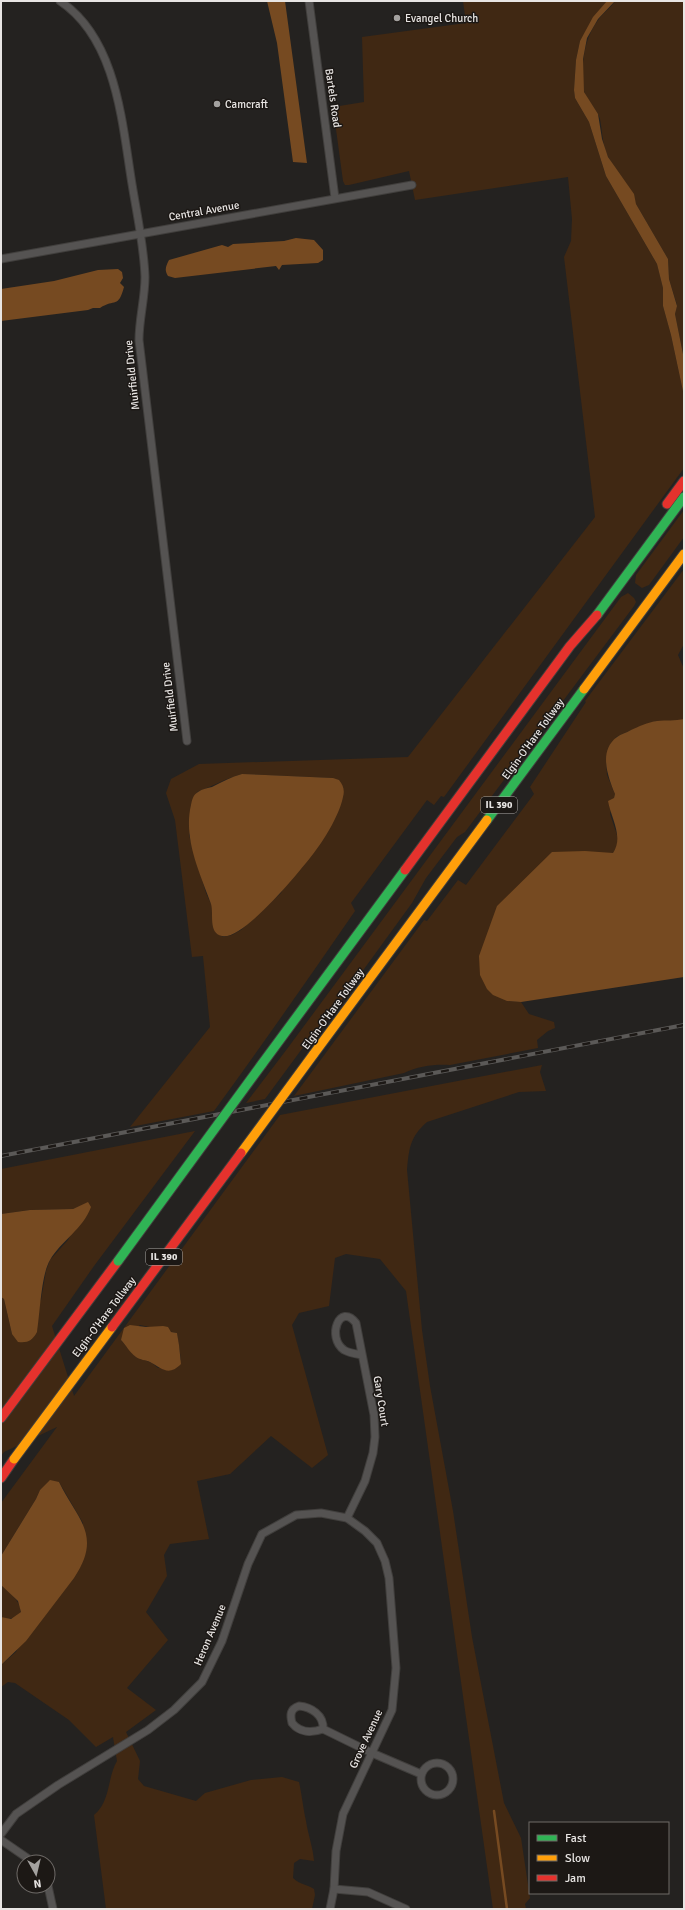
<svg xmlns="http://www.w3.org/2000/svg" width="685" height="1910" font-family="Signika,sans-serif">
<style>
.green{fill:#402813;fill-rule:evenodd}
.water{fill:#764a21}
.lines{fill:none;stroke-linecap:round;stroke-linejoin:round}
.stream{stroke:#764a21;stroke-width:2.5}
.street-casing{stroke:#413f3d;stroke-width:9}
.fast-casing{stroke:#413f3d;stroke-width:11}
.slow-casing{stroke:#413f3d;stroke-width:11}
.jam-casing{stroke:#413f3d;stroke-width:11}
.street{stroke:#555352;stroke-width:7}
.fast{stroke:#30b455;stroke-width:9}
.slow{stroke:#ff9f0a;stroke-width:9}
.jam{stroke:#e5322d;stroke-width:9}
.rail-casing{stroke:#5b5957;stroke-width:4}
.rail{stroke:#1c1815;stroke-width:2.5;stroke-dasharray:8;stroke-linecap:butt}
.fast-bridge-casing{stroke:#413f3d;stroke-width:11;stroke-linecap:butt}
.slow-bridge-casing{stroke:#413f3d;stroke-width:11;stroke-linecap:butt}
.jam-bridge-casing{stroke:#413f3d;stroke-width:11;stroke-linecap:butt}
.fast-bridge{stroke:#30b455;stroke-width:9}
.slow-bridge{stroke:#ff9f0a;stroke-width:9}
.jam-bridge{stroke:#e5322d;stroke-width:9}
.poi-dot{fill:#a3a19f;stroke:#1c1815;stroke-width:1.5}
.labels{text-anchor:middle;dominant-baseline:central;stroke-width:3;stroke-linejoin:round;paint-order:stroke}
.shield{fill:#1c1815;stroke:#aba8a5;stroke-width:1}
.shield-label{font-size:10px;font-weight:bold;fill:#e8e5e3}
.poi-label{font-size:11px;fill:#e8e5e3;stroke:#1c1815;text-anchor:start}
.street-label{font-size:11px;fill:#e8e5e3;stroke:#1c1815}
</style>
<rect width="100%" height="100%" fill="#242220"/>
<!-- green -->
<g class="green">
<path d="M 463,1 L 607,1 L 580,41 L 576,60 L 574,90 L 575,98 L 589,122 L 606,176 L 657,264 L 663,288 L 663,306 L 671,335 L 684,396 L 684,468 L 444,797 L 441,796 L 434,805 L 427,800 L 351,903 L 355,911 C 309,978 262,1045 214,1111 L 130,1127 L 210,1027 L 203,956 L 192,957 L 175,820 L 166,793 L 171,779 L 199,764 L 408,757 L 595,517 L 564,257 L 571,241 L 572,219 L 568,177 L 415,200 L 409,171 L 349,185 L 345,185 L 343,181 L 333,107 L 364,102 L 362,37 L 466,23 ZM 242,774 L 333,778 L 281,893 L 241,930 L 232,935 L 223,937 L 213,927 L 212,906 L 206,893 L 189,835 L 197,792 C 213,786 227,778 242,774 Z"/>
<path d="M 615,1 L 684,1 L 684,359 L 675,314 L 677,305 L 669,279 L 668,259 L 636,204 C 632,186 618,176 610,160 C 602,147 603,134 600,119 C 597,108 585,101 584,91 C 580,67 584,37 599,19 C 604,12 611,8 615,1 Z"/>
<path d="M 684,510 L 684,537 L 649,585 L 642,588 L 635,583 L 636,575 Z"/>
<path d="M 684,569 L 684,644 L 678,655 L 684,669 L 684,719 L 671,722 L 656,721 L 636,728 L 616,737 L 606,762 L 607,775 L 615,794 L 610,814 L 618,838 L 617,847 L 613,853 L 604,853 L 507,1001 L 521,1002 L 529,1014 L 554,1022 L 555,1028 L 548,1031 L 537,1040 L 538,1048 L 450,1065 C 435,1064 418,1066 404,1073 L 294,1096 L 424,920 L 427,921 L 458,880 L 466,885 L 534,794 L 530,787 L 586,702 L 585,701 Z"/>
<path d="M 628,593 L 634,598 L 636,602 L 634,606 L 465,832 L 457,837 L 426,878 L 412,903 L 319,1031 L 307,1042 L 265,1099 L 246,1103 L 287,1049 L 621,597 Z"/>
<path d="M 542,1065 L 540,1072 L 546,1091 L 519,1092 L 427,1122 C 410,1137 409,1148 407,1170 L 422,1330 L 430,1386 L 453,1511 L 472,1637 L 504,1803 L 521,1838 L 530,1898 L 525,1904 L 526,1909 L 493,1909 L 406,1291 L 380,1259 L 346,1254 L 335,1258 L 329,1306 L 299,1313 L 292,1325 L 328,1455 L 312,1468 L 271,1436 L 230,1474 L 197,1481 L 209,1539 L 170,1544 L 164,1555 L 167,1576 L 146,1612 L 168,1640 L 127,1688 L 156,1710 L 126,1732 L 140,1761 L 138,1779 L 144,1786 L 196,1801 L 205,1793 L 251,1780 L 282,1777 L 299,1782 C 302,1796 303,1807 306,1821 C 308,1835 313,1847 314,1861 L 300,1859 L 294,1863 L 293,1878 C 300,1885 307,1884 314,1889 L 315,1895 L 312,1909 L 106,1909 L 94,1815 C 111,1801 107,1778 117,1761 L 113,1737 L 96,1747 L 69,1720 L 15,1683 L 8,1682 L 1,1687 L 1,1665 L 16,1652 L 83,1523 L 59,1482 L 40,1490 L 36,1499 L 1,1556 L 1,1503 L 57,1427 L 4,1452 L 1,1456 L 1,1297 L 4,1299 L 12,1334 L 41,1300 L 46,1271 L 50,1260 L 68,1240 L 88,1203 L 73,1209 L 30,1210 L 1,1214 L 1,1169 L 195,1131 L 94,1266 L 52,1326 L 74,1396 L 280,1115 ZM 140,1325 L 177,1333 L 181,1360 L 158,1368 L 152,1363 L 135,1356 L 121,1340 Z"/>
<path d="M 1,1585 C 9,1592 20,1600 21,1612 C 15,1618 9,1621 1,1617 Z"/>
</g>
<!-- water -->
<g class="water">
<path d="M 267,1 L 285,1 L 307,163 L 293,162 L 277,43 Z"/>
<path d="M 607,1 L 615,1 L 598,19 L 587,38 L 583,59 L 584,92 L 598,114 L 602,139 L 608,157 L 634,194 L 636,204 L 668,259 L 669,279 L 677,306 L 675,314 L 684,359 L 684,396 L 671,335 L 663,306 L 663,288 L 657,264 L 606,176 L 589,122 L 575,98 L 574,90 L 576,60 L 580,41 L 593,17 Z"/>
<path d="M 296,238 L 314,240 L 323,250 L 323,260 L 318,263 L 282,265 L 279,270 L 276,266 L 175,278 L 168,276 C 164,270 166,266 169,260 L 222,245 L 228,247 L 233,244 L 284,241 Z"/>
<path d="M 118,269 L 122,272 L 123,278 L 120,283 L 124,287 C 118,309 115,298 100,308 L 93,308 L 88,310 L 1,321 L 1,289 L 54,281 L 98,270 Z"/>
<path d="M 684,719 L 684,977 L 521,1002 L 507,1001 L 493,995 L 487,989 L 480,975 L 479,956 L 497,906 L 552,852 L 585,851 L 613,853 C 624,837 611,818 608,801 L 614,798 L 615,794 C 608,777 598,751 617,737 C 621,734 626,733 631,730 C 638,727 648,722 657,721 C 666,720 675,721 684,719 Z"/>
<path d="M 242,774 L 333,778 L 339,780 C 343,785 345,790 343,797 C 340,813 326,837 316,850 C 303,868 243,941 222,936 C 208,933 214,914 211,904 C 200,873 183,839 191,805 C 192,800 193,795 198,792 C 202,789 208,788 212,787 C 222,782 231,777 242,774 Z"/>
<path d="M 88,1202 L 91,1207 C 83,1229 61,1241 50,1260 C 41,1275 40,1314 37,1332 C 32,1341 28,1343 18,1342 L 12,1334 L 4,1299 L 1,1297 L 1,1214 L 30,1210 L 73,1209 Z"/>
<path d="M 130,1325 L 146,1327 L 163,1326 L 168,1327 L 171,1332 L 177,1333 L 179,1345 L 181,1364 C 168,1377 162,1368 150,1362 C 146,1360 140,1360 136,1357 C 130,1353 126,1345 121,1340 L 124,1328 Z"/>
<path d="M 50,1480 L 59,1482 C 77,1519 103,1535 74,1578 L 26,1641 L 1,1665 L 1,1617 L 11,1619 L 21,1612 L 18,1601 L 1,1585 L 1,1556 L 36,1499 L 40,1490 Z"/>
</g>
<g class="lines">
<!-- stream -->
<path class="stream" d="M 494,1811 L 507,1909"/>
<defs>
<g id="street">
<path d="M 60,1 C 117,39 122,123 132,184 C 137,215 144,246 145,277 C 145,298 139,319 139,340 L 187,741"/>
<path d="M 309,1 L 335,198"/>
<path d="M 1,259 L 412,185"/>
<path d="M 347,1518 L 365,1481 L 373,1453 L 375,1437 L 374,1415 L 356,1323 C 340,1302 326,1337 344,1350 C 349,1353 356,1354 362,1355"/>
<path d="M 323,1729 C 324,1715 311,1707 299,1706 C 290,1709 290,1715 292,1723 C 300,1733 312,1733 323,1729 L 372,1753 L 421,1774"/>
<circle cx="437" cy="1779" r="16"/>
<path d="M 1,1834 L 16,1814 L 58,1785 L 148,1730 L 174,1710 L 202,1682 L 222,1641 L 248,1564 L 262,1534 L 296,1515 L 321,1513 L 347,1518 L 365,1531 L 377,1543 L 385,1561 L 389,1578 L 396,1668 L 392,1710 L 343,1814 L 336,1851 L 334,1889 L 330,1909"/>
<path d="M 1,1840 L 33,1862"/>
<path d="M 48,1886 L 53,1909"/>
<path d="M 334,1889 L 368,1892 L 406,1909"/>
</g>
<g id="fast">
<path d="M 597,615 L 684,497"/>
<path d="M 487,820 L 584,689"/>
<path d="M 262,1064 L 405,870"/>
</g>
<g id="slow">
<path d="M 584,689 L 684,554"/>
<path d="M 313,1055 L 487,820"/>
</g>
<g id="jam">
<path d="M 667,504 L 684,481"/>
<path d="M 405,870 L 570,646 L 597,615"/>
<path d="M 1,1418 L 118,1261"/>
<path d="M 1,1478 L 14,1459"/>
</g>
</defs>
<!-- street casing -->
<use href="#street" class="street-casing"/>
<!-- fast casing -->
<use href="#fast" class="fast-casing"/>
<!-- slow casing -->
<use href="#slow" class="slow-casing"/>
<!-- jam casing -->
<use href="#jam" class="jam-casing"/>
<!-- street -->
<use href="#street" class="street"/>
<!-- fast -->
<use href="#fast" class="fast"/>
<!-- slow -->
<use href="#slow" class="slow"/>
<!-- jam -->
<use href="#jam" class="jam"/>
<defs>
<path id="rail" d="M 1,1156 L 684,1025"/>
</defs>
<!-- rail casing -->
<use href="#rail" class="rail-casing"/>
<!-- rail -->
<use href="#rail" class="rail"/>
<defs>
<path id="fast-bridge" d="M 118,1261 L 262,1064"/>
<g id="slow-bridge">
<path d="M 241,1153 L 313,1055"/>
<path d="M 14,1459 L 112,1327"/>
</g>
<path id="jam-bridge" d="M 112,1327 L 241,1153"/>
</defs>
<!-- fast-bridge casing -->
<use href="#fast-bridge" class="fast-bridge-casing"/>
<!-- slow-bridge casing -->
<use href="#slow-bridge" class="slow-bridge-casing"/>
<!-- jam-bridge casing -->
<use href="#jam-bridge" class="jam-bridge-casing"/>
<!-- fast-bridge -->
<use href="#fast-bridge" class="fast-bridge"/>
<!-- slow-bridge -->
<use href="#slow-bridge" class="slow-bridge"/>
<!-- jam-bridge -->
<use href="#jam-bridge" class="jam-bridge"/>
</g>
<!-- markers -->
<g class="poi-dot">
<circle cx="397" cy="18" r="4"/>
<circle cx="217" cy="104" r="4"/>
</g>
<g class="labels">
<!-- shield labels -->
<g class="shield">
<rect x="481" y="797" width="36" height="16" rx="3"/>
<rect x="146" y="1249" width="36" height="16" rx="3"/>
</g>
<g class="shield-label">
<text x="499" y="805">IL 390</text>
<text x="164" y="1257">IL 390</text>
</g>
<!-- poi labels -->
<g class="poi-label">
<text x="405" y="18">Evangel Church</text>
<text x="225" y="104">Camcraft</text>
</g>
<!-- street labels -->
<g class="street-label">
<text transform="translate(333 98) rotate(82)">Bartels Road</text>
<text transform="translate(204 211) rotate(-10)">Central Avenue</text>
<text transform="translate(132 375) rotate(-96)">Muirfield Drive</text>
<text transform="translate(170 697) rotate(-97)">Muirfield Drive</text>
<text transform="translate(533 739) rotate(-54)">Elgin-O'Hare Tollway</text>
<text transform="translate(333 1009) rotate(-54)">Elgin-O'Hare Tollway</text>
<text transform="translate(104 1317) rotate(-53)">Elgin-O'Hare Tollway</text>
<text transform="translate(381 1401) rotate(81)">Gary Court</text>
<text transform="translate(210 1635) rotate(-67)">Heron Avenue</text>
<text transform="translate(366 1739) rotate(-65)">Grove Avenue</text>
</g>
</g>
<!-- border -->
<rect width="685" height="1910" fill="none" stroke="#e8e5e3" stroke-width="4"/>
<!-- legend -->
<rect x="529" y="1822" width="140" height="72" fill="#1c1815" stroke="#6e6a67"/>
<rect x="537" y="1835" width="20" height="6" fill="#30b455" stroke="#6e6a67"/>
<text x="565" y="1842" font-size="12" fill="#e8e5e3">Fast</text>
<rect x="537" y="1855" width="20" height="6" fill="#ff9f0a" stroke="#6e6a67"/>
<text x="565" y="1862" font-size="12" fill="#e8e5e3">Slow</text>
<rect x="537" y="1875" width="20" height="6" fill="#e5322d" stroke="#6e6a67"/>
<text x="565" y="1882" font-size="12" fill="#e8e5e3">Jam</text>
<!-- north arrow -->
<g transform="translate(36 1874) rotate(172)"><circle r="19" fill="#1c1815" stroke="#6e6a67"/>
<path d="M0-3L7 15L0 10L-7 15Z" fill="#a3a19f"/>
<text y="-6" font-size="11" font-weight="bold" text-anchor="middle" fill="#e8e5e3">N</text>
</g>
</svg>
